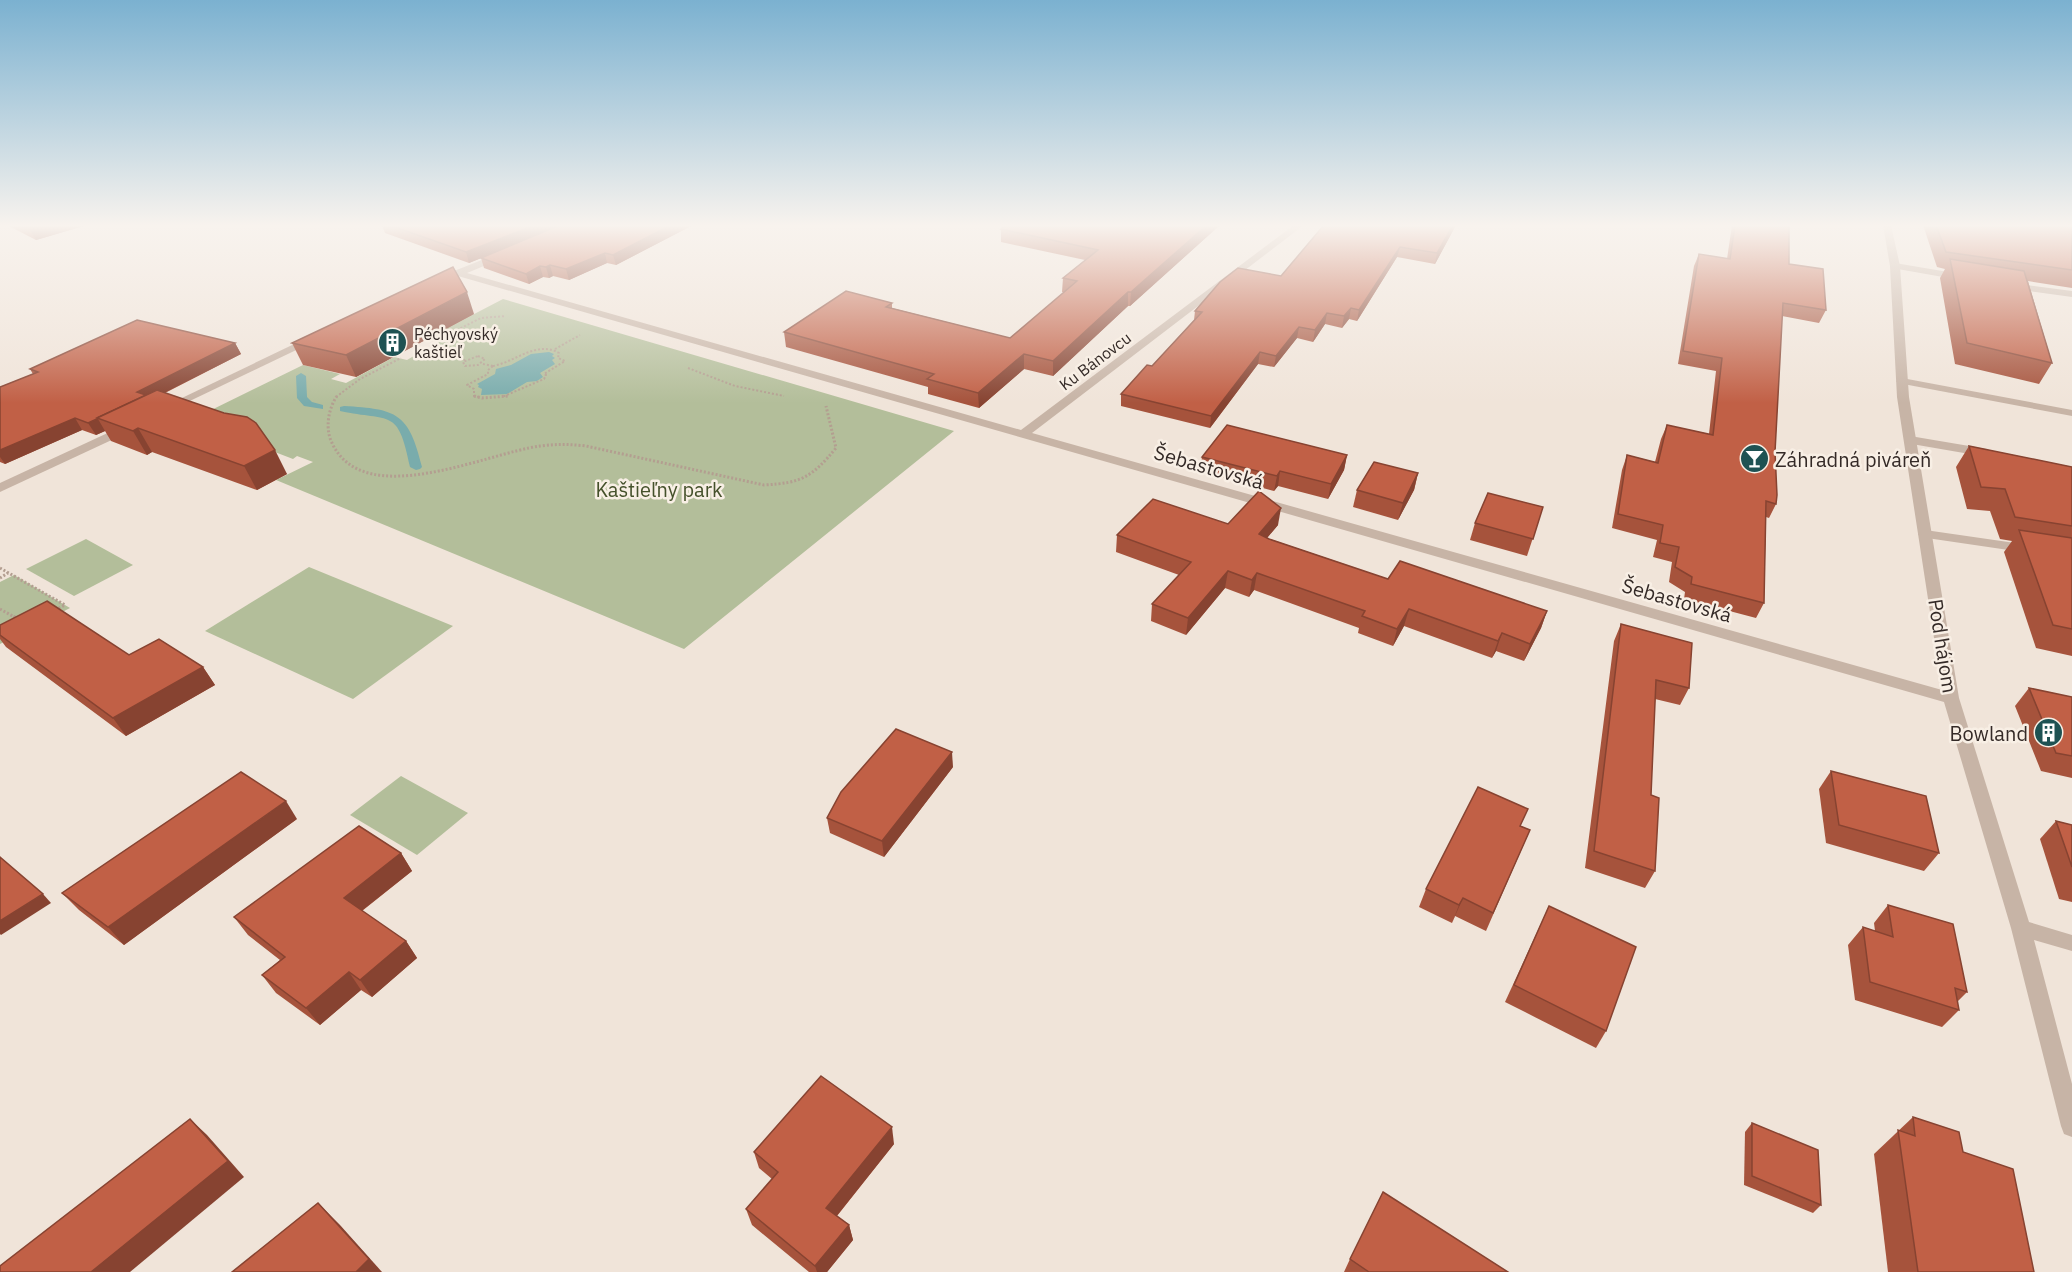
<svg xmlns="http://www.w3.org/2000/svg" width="2072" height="1272" font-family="'IBM Plex Sans',sans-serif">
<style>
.green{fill:#b3be9a}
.water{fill:#79acac}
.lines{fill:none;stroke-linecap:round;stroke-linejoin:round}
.stream{fill:#79acac;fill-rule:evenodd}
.path-far2{stroke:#b39e90;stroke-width:2;stroke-dasharray:2 2;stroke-linecap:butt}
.path-far1{stroke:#b39e90;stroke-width:3;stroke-dasharray:2 2;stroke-linecap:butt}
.path{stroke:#b39e90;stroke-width:4.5;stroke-dasharray:3 3;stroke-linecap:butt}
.service{fill:#c7b4a6;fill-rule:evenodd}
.minor{fill:#c7b4a6;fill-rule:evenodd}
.wall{fill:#a6533c}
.shaded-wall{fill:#874331}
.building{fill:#c16046;stroke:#874331;stroke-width:1.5}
.labels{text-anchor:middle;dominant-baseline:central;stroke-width:5;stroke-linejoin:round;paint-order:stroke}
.far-poi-label{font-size:16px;fill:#342a27;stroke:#f8efe5;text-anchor:start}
.far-street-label{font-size:16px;fill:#342a27;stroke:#f8efe5}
.poi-label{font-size:20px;fill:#342a27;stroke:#f8efe5;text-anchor:start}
.street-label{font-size:20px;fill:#342a27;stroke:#f8efe5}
.park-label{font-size:20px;fill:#45512b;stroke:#f8efe5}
</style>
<rect width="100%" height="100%" fill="#f0e4d9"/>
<!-- green -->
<g class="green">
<path d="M 503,299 L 954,431 L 684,649 L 276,480 L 313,462 L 297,456 L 293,459 L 191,420 L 303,365 L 340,374 L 331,379 L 346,383 L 394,357 L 407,360 L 419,353 L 426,355 L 438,348 L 432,346 L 443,340 L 432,336 Z"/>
<path d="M 86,539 L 133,565 L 74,596 L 26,569 Z"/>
<path d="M 309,567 L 453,626 L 353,699 L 205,631 Z"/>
<path d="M 14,575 L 70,608 L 0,644 L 0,582 Z"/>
<path d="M 401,776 L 468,813 L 417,855 L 350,815 Z"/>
</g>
<!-- water -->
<path class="water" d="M 549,352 L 554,354 L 552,356 L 555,358 L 552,360 L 555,364 L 540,373 L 543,377 L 537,381 L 527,382 L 507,394 L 481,395 L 482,389 L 478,387 L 479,385 L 477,384 L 495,374 L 496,369 L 511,365 L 531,354 Z"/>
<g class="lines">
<!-- stream -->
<g class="stream">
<path d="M 301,373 L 306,376 L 307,397 L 312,402 L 323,405 L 323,409 L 304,406 L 297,398 L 296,376 Z"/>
<path d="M 344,406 C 397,409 409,413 422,467 L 420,469 L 416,470 L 410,467 C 398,407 391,422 340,411 L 340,407 Z"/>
</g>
<!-- path-far2 -->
<g class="path-far2">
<path d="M 439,339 L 481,318 L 506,316"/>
<path d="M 555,349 L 580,335"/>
<path d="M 433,351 L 465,360"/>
<path d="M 478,356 L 485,359 L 478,365 L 465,366 L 463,362 Z"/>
<path d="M 483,364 L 493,366"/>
<path d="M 493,366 C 515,362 537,340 559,353 L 558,358 L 565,361 L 544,374 L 546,375 L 544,379 L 502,397"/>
<path d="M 688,368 L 735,386 L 784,396"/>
<path d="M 336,397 L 360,379 L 401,358"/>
<path d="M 479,397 L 474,396 L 474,389 L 467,385 L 488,374 L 488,370 L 493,366"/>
</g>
<!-- path-far1 -->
<g class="path-far1">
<path d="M 337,396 C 328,409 325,429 332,443 C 364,512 487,453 540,446 C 556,444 570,444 586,446 L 764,485 C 802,483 812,477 836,448 L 826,406"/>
<path d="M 474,396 L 482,398 L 508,396"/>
<path d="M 0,568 L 65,605 L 55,610"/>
<path d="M 0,578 L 8,573"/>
<path d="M 0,609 L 16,618"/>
</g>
<!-- path -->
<path class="path" d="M 13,617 L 17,619"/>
<!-- service -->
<g class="service">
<path d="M 1895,263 L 1960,274 L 1965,277 L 1960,280 L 1892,268 L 1892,264 Z"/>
<path d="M 2010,283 L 2072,291 L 2072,297 L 2007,288 L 2007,284 Z"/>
<path d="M 1902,378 L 2072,410 L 2072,416 L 1898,383 L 1896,381 Z"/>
<path d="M 1910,436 L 1987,449 L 1993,453 L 1987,457 L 1906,443 L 1904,440 Z"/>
<path d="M 1925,530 L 2029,545 L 2036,549 L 2029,553 L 1920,537 L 1918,534 L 1920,531 Z"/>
</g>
<!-- minor -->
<g class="minor">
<path d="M 1294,225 L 1304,225 L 1032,433 L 1942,690 L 1897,397 L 1890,266 L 1883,225 L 1891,225 L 1900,266 L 1909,397 L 1959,698 L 2029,922 L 2072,935 L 2072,951 L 2034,940 L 2072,1084 L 2072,1137 L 2064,1134 L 2061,1126 L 2011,928 L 1944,702 L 451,274 L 454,271 L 497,254 L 503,254 L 503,258 L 467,273 L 1021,430 Z"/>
<path d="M 311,336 L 316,339 L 315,341 L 171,410 L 163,410 L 161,408 Z"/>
<path d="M 127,424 L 131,425 L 131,431 L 0,492 L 0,483 Z"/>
</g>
</g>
<!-- wall -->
<g class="wall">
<path d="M 7,225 L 87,225 L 36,240 Z"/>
<path d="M 382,225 L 693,225 L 616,265 L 607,263 L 569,280 L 553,276 L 549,278 L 543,277 L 529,284 L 484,268 L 481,258 L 469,263 L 385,233 Z"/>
<path d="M 1006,225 L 1220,225 L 1130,306 L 1128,306 L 1053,376 L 1024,369 L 979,408 L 928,394 L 928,387 L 786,347 L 784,332 L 892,303 L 892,308 L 1010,338 L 1065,292 L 1062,292 L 1063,278 L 1085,260 L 1001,242 L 1001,229 Z"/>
<path d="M 1324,225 L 1456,225 L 1435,264 L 1397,257 L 1357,321 L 1349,319 L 1342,328 L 1325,324 L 1313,342 L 1297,338 L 1274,367 L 1258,364 L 1210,428 L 1121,406 L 1121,394 L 1152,366 L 1194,320 L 1195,311 L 1281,276 Z"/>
<path d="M 1732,225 L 1789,225 L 1789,264 L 1826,310 L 1819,323 L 1782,316 L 1775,452 L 1776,504 L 1769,518 L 1766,517 L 1764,603 L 1756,618 L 1684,599 L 1685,592 L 1669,582 L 1672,562 L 1653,557 L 1657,540 L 1612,528 L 1622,470 L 1627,455 L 1655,462 L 1661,439 L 1667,425 L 1709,434 L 1716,371 L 1678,364 L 1694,266 L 1699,254 L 1727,259 Z"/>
<path d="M 1923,225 L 2072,225 L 2072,288 L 2028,281 L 2052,363 L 2039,384 L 1955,364 L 1940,278 L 1945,269 L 1937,267 Z"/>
<path d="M 474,314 L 356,377 L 303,365 L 292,343 Z"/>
<path d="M 235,343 L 241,354 L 165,393 L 287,474 L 257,490 L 152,452 L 147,455 L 111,441 L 105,431 L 96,435 L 82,430 L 5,464 L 0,462 L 0,387 L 33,374 L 30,369 Z"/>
<path d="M 1969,446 L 2072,467 L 2072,656 L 2036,648 L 2004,552 L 2012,541 L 2000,539 L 1990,511 L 1967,509 L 1956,467 Z"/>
<path d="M 1347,455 L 1344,470 L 1328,499 L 1278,486 L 1274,491 L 1200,471 L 1202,457 Z"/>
<path d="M 1418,473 L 1414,490 L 1398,520 L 1353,507 L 1357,490 Z"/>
<path d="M 1543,507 L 1527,556 L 1470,540 L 1475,523 Z"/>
<path d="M 1228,524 L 1278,525 L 1267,538 L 1388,579 L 1547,611 L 1541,628 L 1524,661 L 1496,651 L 1492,658 L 1404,626 L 1393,646 L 1358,633 L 1359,628 L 1254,590 L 1249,597 L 1225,588 L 1186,635 L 1151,621 L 1152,604 L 1179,575 L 1116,552 L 1117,535 Z"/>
<path d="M 1621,624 L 1689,688 L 1680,705 L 1655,699 L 1651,795 L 1655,871 L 1645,888 L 1585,868 L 1614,641 Z"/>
<path d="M 0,625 L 129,655 L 203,667 L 215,685 L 126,736 L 6,647 L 0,639 Z"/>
<path d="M 2029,688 L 2072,697 L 2072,778 L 2041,771 L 2015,706 Z"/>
<path d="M 953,767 L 884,857 L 830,833 L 827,818 Z"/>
<path d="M 1831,771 L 1939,853 L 1924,871 L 1826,843 L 1819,789 Z"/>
<path d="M 297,819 L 124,945 L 79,910 L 62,893 Z"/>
<path d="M 2056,821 L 2072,825 L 2072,902 L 2059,899 L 2040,839 Z"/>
<path d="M 1521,826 L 1530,830 L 1486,931 L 1455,916 L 1452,923 L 1419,907 L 1426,889 Z"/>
<path d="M 401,853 L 412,871 L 362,911 L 406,941 L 417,958 L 372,997 L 361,990 L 320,1025 L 276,993 L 262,975 L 280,960 L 248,935 L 234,917 Z"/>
<path d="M 1888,905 L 1967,992 L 1957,1002 L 1959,1010 L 1942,1027 L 1855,1000 L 1848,945 L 1863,927 L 1875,931 L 1874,923 Z"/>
<path d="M 1549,906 L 1606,1031 L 1596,1048 L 1505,1002 Z"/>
<path d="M 1913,1117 L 1963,1152 L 2034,1272 L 1888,1272 L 1874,1154 Z"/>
<path d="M 1752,1123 L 1821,1205 L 1813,1213 L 1744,1185 L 1745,1132 Z"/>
<path d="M 894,1144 L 837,1216 L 849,1225 L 853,1240 L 827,1272 L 809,1272 L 752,1225 L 746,1209 L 772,1179 L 759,1168 L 754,1152 Z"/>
<path d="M 1350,1259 L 1508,1272 L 1344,1272 Z"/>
</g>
<!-- shaded-wall -->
<g class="shaded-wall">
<path d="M 32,225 L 87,225 L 36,240 L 28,226 Z"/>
<path d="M 535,225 L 564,225 L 469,263 L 466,252 Z"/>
<path d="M 671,225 L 693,225 L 616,265 L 613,255 Z"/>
<path d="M 1207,225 L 1220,225 L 1130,306 L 1131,292 Z"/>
<path d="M 1453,225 L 1456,225 L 1435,264 L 1437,253 Z"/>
<path d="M 1400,247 L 1397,257 L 1357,321 L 1359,310 Z"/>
<path d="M 605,253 L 607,263 L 569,280 L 566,269 Z"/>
<path d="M 550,265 L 553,276 L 549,278 L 546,267 Z"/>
<path d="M 540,266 L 543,277 L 529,284 L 526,274 Z"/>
<path d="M 467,292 L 474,314 L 356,377 L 346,355 Z"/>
<path d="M 1128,292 L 1128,306 L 1053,376 L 1053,361 Z"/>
<path d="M 1351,308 L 1349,319 L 1342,328 L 1344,316 Z"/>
<path d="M 1327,313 L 1325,324 L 1313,342 L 1315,330 Z"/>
<path d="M 1299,327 L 1297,338 L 1274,367 L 1276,356 Z"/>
<path d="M 235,343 L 241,354 L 150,400 L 137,392 Z"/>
<path d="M 1260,352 L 1258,364 L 1210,428 L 1211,416 Z"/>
<path d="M 1024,354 L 1024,369 L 979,408 L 978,393 Z"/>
<path d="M 75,418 L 82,430 L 5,464 L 0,457 L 0,450 Z"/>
<path d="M 98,419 L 105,431 L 96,435 L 88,423 Z"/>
<path d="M 138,428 L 152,452 L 147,455 L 133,431 Z"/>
<path d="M 275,450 L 287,474 L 257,490 L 244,466 Z"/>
<path d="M 1347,455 L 1344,470 L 1328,499 L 1331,484 Z"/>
<path d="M 1280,471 L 1278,486 L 1274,491 L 1277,476 Z"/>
<path d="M 1418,473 L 1414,490 L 1398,520 L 1403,503 Z"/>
<path d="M 1281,508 L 1278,525 L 1256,551 L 1259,534 Z"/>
<path d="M 1228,571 L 1225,588 L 1186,635 L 1188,618 Z"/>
<path d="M 1257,573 L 1254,590 L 1249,597 L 1252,580 Z"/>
<path d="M 1409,609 L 1404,626 L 1393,646 L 1397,629 Z"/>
<path d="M 1547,611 L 1541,628 L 1524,661 L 1530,644 Z"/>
<path d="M 1502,633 L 1496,651 L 1492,658 L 1498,641 Z"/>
<path d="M 203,667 L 215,685 L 126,736 L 113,718 Z"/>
<path d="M 952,752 L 953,767 L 884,857 L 882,841 Z"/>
<path d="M 286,801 L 297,819 L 124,945 L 108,927 Z"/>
<path d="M 401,853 L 412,871 L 355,916 L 344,898 Z"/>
<path d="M 43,894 L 51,903 L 1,935 L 0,934 L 0,921 Z"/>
<path d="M 1463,898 L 1455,916 L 1452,923 L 1459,905 Z"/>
<path d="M 406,941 L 417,958 L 372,997 L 360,980 Z"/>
<path d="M 349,972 L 361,990 L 320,1025 L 306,1008 Z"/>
<path d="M 190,1119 L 207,1135 L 244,1177 L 130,1272 L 91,1272 Z"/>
<path d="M 892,1127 L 894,1144 L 831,1223 L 826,1208 Z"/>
<path d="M 318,1203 L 340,1225 L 382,1272 L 356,1272 Z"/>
<path d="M 849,1225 L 853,1240 L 827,1272 L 817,1272 L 815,1266 Z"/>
</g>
<!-- building -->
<g class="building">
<path d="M 389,225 L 535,225 L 466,252 Z"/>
<path d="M 560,225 L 671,225 L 613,255 L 605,253 L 566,269 L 550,265 L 546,267 L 540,266 L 526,274 L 481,258 Z"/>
<path d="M 1006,225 L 1207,225 L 1131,292 L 1128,292 L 1053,361 L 1024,354 L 978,393 L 927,379 L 934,374 L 784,332 L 846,291 L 892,303 L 886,307 L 1010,338 L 1077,281 L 1063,278 L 1098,250 L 1001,229 Z"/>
<path d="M 1324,225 L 1453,225 L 1437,253 L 1400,247 L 1359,310 L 1351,308 L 1344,316 L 1327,313 L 1315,330 L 1299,327 L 1276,356 L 1260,352 L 1211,416 L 1121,394 L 1147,365 L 1152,366 L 1202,312 L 1195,311 L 1220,282 L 1238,268 L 1281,276 Z"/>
<path d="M 1735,225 L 1789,225 L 1789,264 L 1823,269 L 1826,310 L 1783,303 L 1775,452 L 1777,495 L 1776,504 L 1766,501 L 1764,603 L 1691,584 L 1692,577 L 1675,567 L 1679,547 L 1660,543 L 1663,525 L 1618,514 L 1627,455 L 1658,463 L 1667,425 L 1713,435 L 1722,358 L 1683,351 L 1699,254 L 1730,259 Z"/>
<path d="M 1936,225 L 2072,225 L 2072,270 L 1946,252 Z"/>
<path d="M 1950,259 L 2024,271 L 2052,363 L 1967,343 Z"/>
<path d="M 453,267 L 467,292 L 346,355 L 292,343 Z"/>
<path d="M 137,320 L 235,343 L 137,392 L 146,395 L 97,418 L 99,418 L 88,423 L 75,418 L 0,450 L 0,387 L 38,372 L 30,369 Z"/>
<path d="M 157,390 L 224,413 L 247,417 L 256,423 L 275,450 L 244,466 L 138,428 L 133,431 L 97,418 Z"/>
<path d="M 1227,425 L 1347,455 L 1331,484 L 1280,471 L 1277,476 L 1202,457 Z"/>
<path d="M 1969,446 L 2072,467 L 2072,526 L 2015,517 L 2005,489 L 1981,487 Z"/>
<path d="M 1374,462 L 1418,473 L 1403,503 L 1357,490 Z"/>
<path d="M 1259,491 L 1281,508 L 1259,534 L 1269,539 L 1388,579 L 1400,561 L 1547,611 L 1530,644 L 1502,633 L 1498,641 L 1409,609 L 1397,629 L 1362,616 L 1365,611 L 1257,573 L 1252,580 L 1228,571 L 1188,618 L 1152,604 L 1191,562 L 1117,535 L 1153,499 L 1228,524 Z"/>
<path d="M 1488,493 L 1543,507 L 1533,539 L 1475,523 Z"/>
<path d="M 2019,530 L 2072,538 L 2072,629 L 2053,625 Z"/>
<path d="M 47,601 L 129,655 L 159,639 L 203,667 L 113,718 L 0,635 L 0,625 Z"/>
<path d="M 1621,624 L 1692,643 L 1689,688 L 1656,680 L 1651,795 L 1659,798 L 1655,871 L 1594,851 Z"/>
<path d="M 2029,688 L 2072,697 L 2072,756 L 2056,753 Z"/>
<path d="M 896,729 L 952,752 L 882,841 L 827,818 L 841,792 Z"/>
<path d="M 1831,771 L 1926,796 L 1939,853 L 1839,825 Z"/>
<path d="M 241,772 L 286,801 L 108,927 L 62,893 Z"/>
<path d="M 1478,787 L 1528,809 L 1520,826 L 1530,830 L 1493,913 L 1463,898 L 1459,905 L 1426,889 Z"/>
<path d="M 2056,821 L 2072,825 L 2072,867 Z"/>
<path d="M 359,826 L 401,853 L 344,898 L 406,941 L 360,980 L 349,972 L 306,1008 L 262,975 L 285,957 L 234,917 Z"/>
<path d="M 0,857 L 43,894 L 0,921 Z"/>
<path d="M 1888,905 L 1953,924 L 1967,992 L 1955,988 L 1959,1010 L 1870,982 L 1863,927 L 1893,937 Z"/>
<path d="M 1549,906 L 1636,947 L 1606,1031 L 1514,985 Z"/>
<path d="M 821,1076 L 892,1127 L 826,1208 L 849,1225 L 815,1266 L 746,1209 L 778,1172 L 754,1152 Z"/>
<path d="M 1913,1117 L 1959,1132 L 1963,1152 L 2013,1169 L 2034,1272 L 1918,1272 L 1898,1130 L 1915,1136 Z"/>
<path d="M 190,1119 L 228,1161 L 91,1272 L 0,1272 L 0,1266 Z"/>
<path d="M 1752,1123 L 1818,1150 L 1821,1205 L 1752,1176 Z"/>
<path d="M 1383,1192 L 1508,1272 L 1369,1272 L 1350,1259 Z"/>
<path d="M 318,1203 L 369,1259 L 356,1272 L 232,1272 Z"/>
</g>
<!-- sky -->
<linearGradient id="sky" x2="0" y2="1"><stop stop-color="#7bb1d0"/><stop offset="0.56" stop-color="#f8f3ee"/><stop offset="1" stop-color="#f8f3ee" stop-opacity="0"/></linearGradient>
<rect width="2072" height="403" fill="url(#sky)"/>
<!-- icons -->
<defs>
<symbol id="building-disc" viewBox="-11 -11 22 22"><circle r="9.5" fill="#1e5253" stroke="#f8efe5"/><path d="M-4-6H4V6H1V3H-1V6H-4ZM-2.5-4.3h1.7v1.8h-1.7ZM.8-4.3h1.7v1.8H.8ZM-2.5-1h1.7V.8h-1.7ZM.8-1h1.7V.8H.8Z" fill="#fff"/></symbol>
<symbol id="bar-disc" viewBox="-11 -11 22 22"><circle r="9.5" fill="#1e5253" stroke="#f8efe5"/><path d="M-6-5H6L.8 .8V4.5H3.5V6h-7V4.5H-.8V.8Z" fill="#fff"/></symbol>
</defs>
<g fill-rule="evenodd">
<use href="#building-disc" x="376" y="326" width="33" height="33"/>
<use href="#bar-disc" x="1738" y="442" width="33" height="33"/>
<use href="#building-disc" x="2032" y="716" width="33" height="33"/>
</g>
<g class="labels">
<!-- far-poi labels -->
<g class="far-poi-label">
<text x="414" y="334">Péchyovský<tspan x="414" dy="18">kaštieľ</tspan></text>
</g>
<!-- far-street labels -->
<g class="far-street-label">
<text transform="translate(1095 361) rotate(-37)">Ku Bánovcu</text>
</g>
<!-- poi labels -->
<g class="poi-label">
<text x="1775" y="459">Záhradná piváreň</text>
<text x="2028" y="733" text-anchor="end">Bowland</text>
</g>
<!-- street labels -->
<g class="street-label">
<text transform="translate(1209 467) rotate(16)">Šebastovská</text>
<text transform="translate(1677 600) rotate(16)">Šebastovská</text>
<text transform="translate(1943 646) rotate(81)">Pod hájom</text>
</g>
<!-- park labels -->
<g class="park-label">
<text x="659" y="489">Kaštieľny park</text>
</g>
</g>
</svg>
